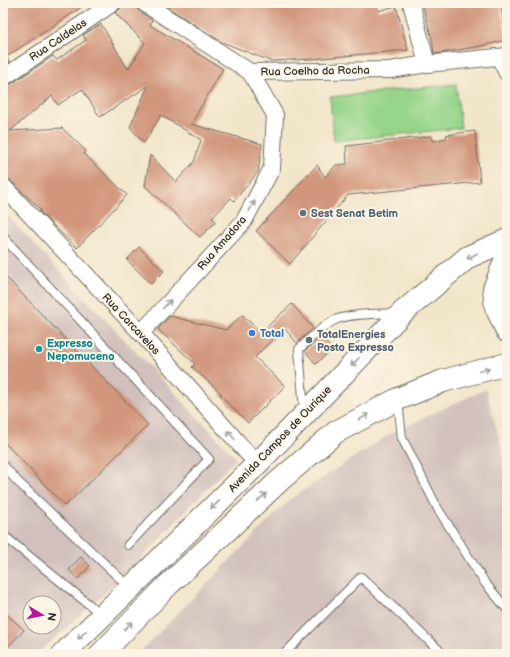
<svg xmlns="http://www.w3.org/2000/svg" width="510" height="657" font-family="'Balsamiq Sans',sans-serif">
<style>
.industrial{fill:#d1c0bc;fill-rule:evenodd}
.green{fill:#97d58a;stroke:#61805a}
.building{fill:#d2967d}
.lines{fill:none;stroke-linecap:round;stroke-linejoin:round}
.lane-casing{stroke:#716c63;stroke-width:10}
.street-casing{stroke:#716c63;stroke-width:18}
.highway-casing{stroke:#716c63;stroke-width:24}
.lane{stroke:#fff;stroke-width:8}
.street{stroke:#fff;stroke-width:16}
.highway{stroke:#fff;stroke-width:22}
.oneway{stroke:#a0a0a0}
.service-dot{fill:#5c6f8a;stroke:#fcf5e5;stroke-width:1.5}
.shop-dot{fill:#3f7fe0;stroke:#fcf5e5;stroke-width:1.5}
.culture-dot{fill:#0f9aa8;stroke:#fcf5e5;stroke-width:1.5}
.labels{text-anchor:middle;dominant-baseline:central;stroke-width:4;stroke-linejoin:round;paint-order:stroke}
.street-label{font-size:11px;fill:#2b2b2b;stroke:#fcf5e5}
.service-label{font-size:11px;font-weight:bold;fill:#4e5e75;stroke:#fcf5e5;text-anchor:start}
.shop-label{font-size:11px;font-weight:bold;fill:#366cbe;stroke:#fcf5e5;text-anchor:start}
.culture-label{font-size:11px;font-weight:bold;fill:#0d838f;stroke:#fcf5e5;text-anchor:start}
</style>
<rect width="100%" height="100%" fill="#fcf5e5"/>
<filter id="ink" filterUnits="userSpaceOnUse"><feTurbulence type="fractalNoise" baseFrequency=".025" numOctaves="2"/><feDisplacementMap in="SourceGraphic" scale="8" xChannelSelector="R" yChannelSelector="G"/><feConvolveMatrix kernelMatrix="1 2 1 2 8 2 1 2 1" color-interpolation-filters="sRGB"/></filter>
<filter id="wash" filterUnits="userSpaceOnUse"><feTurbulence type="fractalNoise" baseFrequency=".012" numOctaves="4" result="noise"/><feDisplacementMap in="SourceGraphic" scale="16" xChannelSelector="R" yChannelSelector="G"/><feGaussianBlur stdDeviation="0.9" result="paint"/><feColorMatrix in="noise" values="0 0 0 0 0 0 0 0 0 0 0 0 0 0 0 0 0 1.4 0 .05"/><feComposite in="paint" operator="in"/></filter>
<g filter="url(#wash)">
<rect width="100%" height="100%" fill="#f2e6ca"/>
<!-- industrial -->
<g class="industrial">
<path d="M 3,211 L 236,458 L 128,572 L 37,654 L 3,654 ZM 30,603 L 54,603 L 54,627 L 30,627 Z"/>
<path d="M 486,389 L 507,468 L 507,654 L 138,654 L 289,500 L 391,433 Z"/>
</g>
<!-- green -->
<path class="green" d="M 456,84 L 461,128 L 334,141 L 330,97 Z"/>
<g id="blocks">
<!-- building -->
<g class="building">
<path d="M 3,3 L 88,3 L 6,57 L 10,62 L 3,66 Z"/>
<path d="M 123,3 L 135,3 L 136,8 L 139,11 L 152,20 L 150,25 L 223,69 L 191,124 L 262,144 L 258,172 L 234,201 L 231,198 L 212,218 L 216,222 L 200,237 L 145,186 L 150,155 L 176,182 L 194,162 L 201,140 L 161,115 L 144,143 L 130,127 L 148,86 L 100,117 L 82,89 L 58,105 L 52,96 L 10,131 L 62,128 L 86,151 L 84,154 L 127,195 L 77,248 L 51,223 L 40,212 L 41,210 L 10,180 L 3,175 L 3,87 L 8,86 L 53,56 L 57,60 L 86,40 L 83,35 L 101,24 L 128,69 L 145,43 L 115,13 L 125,5 Z"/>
<path d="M 161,3 L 376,3 L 378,11 L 396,6 L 408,50 L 312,59 L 270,61 L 222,42 Z"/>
<path d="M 422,3 L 500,3 L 507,40 L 476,47 L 434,54 L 432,39 Z"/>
<path d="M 475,131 L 480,182 L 348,195 L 290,264 L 256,231 L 317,165 L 325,177 L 336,165 L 347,164 L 346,146 L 431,136 L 432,141 L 447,138 L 446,135 Z"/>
<path d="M 139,247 L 164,271 L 151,284 L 127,260 Z"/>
<path d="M 3,274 L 148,425 L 65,506 L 3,441 Z"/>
<path d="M 292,304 L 313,328 L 297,343 L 284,328 L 255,357 L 285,386 L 248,423 L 220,395 L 222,394 L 192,367 L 195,364 L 158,329 L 170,316 L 226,330 L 242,315 L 261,332 Z"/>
<path d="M 321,337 L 332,349 L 316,364 L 305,351 Z"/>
<path d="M 81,557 L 90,566 L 78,579 L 69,570 Z"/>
<path d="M 3,611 L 24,630 L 3,652 Z"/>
</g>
</g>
</g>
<g filter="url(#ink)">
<use href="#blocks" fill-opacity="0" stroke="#716c63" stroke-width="1"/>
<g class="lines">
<defs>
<g id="lane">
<path d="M 3,237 L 209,459 L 128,545"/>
<path d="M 398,400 L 402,438 L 438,509 L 485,583 L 507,609"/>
<path d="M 304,410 L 299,349 C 310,339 322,326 335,320 C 351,313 380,314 397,313"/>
<path d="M 3,465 L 17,481 L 130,588"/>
<path d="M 3,535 L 102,615"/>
<path d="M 284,654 L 361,577 L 443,654"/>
</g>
<g id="street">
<path d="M 144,3 L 250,72 L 390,70 L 427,64 L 507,56"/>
<path d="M 411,3 L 427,64"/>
<path d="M 499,57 L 507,73"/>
<path d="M 3,78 L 113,3"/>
<path d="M 3,186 L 141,333 L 257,464"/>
<path d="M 141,333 L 244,221 L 272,168 L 275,115 L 250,72"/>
</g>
<g id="highway">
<path d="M 507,256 L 494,289 L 496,307 L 507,331"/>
<path d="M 63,654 L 257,464 L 402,313 L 468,257 L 507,240"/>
<path d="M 101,654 L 168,585 L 224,533 L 279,481 L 336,432 L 398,399 L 443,381 L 507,364"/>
</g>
</defs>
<!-- lane casing -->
<use href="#lane" class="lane-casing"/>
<!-- street casing -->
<use href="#street" class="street-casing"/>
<!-- highway casing -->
<use href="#highway" class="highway-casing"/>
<!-- lane -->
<use href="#lane" class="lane"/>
<!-- street -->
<use href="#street" class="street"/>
<!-- highway -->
<use href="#highway" class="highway"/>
</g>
<!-- one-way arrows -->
<defs><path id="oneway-shaft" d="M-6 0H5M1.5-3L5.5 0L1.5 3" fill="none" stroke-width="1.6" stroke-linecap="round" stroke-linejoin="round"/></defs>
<g class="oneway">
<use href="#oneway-shaft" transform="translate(252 206) rotate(-61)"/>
<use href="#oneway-shaft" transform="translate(472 256) rotate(152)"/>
<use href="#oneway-shaft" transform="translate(167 304) rotate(-47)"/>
<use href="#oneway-shaft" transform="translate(355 362) rotate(134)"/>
<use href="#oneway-shaft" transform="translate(484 370) rotate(-15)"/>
<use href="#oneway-shaft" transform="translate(364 417) rotate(-28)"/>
<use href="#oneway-shaft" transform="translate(231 435) rotate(-132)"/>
<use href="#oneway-shaft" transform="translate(262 497) rotate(-43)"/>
<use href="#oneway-shaft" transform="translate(215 505) rotate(136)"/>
<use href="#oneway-shaft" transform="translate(128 626) rotate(-45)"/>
<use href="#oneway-shaft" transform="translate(82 635) rotate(136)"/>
</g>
</g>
<!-- markers -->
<g class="service-dot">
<circle cx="303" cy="213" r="4"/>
<circle cx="309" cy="340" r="4"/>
</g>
<circle class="shop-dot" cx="252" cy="333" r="4"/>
<circle class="culture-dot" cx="39" cy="349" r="4"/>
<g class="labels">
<!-- street labels -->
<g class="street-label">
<text transform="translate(58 40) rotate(-34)">Rua Caldelas</text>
<text transform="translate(315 71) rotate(-1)">Rua Coelho da Rocha</text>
<text transform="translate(222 243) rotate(-49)">Rua Amadora</text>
<text transform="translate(131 324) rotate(47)">Rua Carcavelos</text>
<text transform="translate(280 439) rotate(-46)">Avenida Campos de Ourique</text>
</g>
<!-- service labels -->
<g class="service-label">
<text x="311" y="213">Sest Senat Betim</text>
<text x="317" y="334">TotalEnergies<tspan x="317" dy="13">Posto Expresso</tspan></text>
</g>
<!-- shop labels -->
<g class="shop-label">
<text x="260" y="333">Total</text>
</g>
<!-- culture labels -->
<g class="culture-label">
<text x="47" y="343">Expresso<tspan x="47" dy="13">Nepomuceno</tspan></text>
</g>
</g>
<!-- margin -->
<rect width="510" height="657" fill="none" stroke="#fcf5e5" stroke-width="16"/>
<!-- north arrow -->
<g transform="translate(42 615) rotate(100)"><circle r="19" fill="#fcf5e5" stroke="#a8a49b"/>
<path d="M0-3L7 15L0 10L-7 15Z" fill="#b5179e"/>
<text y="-6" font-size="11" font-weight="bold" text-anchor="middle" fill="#2b2b2b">N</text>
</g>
</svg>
